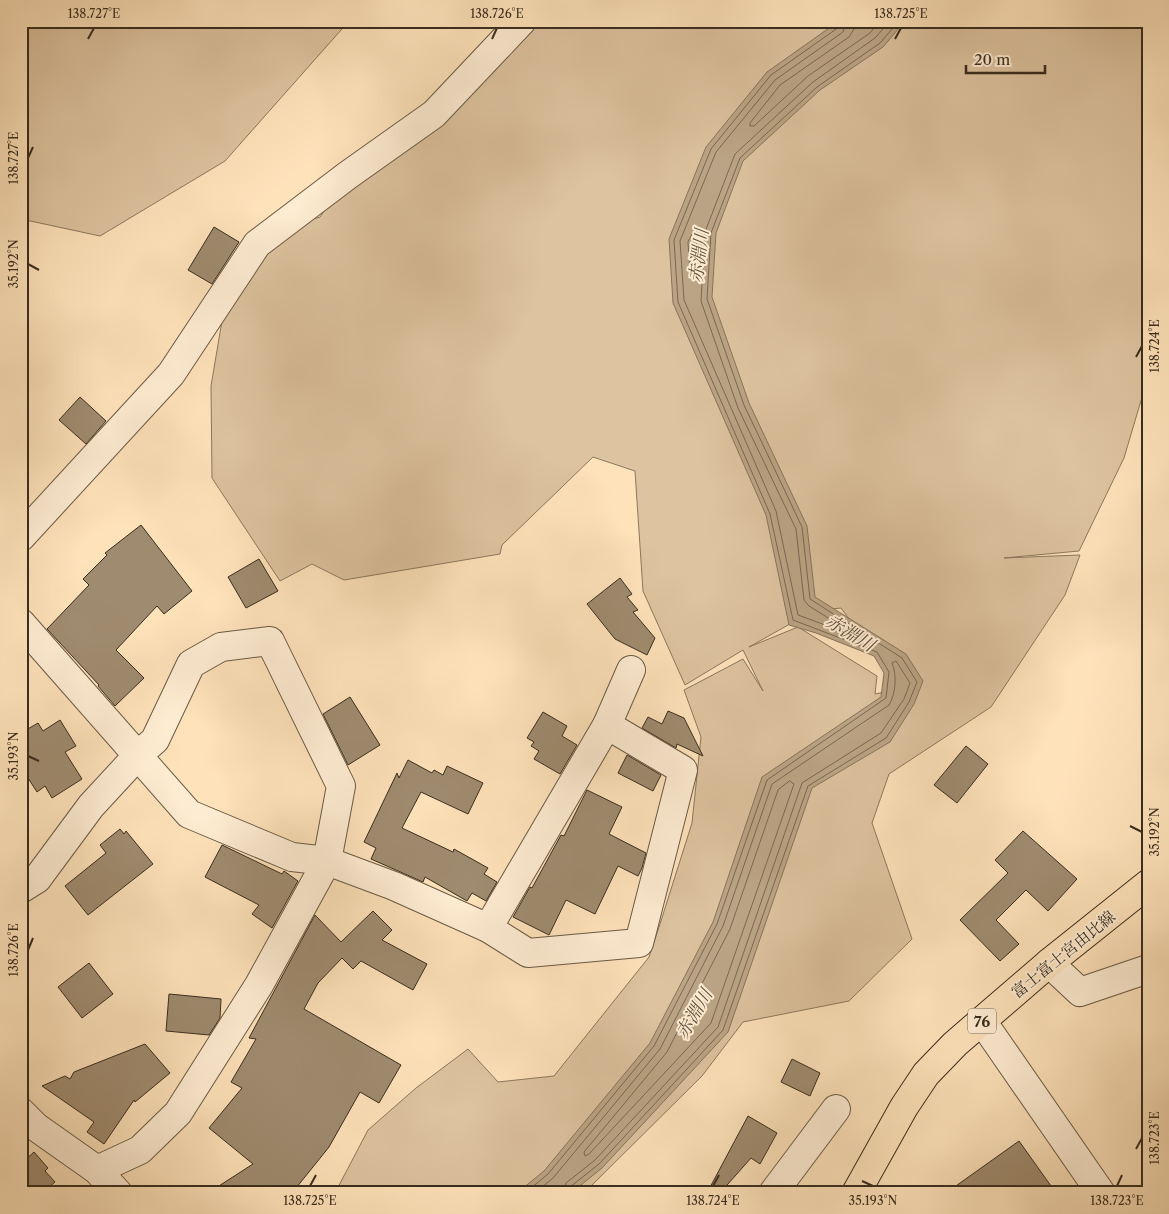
<svg xmlns="http://www.w3.org/2000/svg" width="1169" height="1214" font-family="'Libre Caslon Text','Noto Serif JP',serif">
<style>
.green{fill:#ddc39f;stroke:#8b785e;fill-rule:evenodd}
.water{fill:#bba485;stroke:#87745c}
.lines{fill:none;stroke-linecap:round;stroke-linejoin:round}
.shore{stroke:#7a6852;stroke-width:1}
.building{fill:#9f8b6f;stroke:#392d1e}
.minor-casing{stroke:#6a5a45;stroke-width:30}
.primary-casing{stroke:#392d1e;stroke-width:30}
.minor{stroke:#feecd2;stroke-width:28}
.primary{stroke:#fee2ba;stroke-width:28}
.ticks{fill:none;stroke:#392d1e;stroke-width:2}
.labels{text-anchor:middle;dominant-baseline:central;stroke-width:4;stroke-linejoin:round;paint-order:stroke}
.shield{fill:#feecd2;stroke:#746654;stroke-width:1}
.shield-label{font-size:15px;font-weight:bold;fill:#392d1e}
.street-label{font-size:16px;fill:#392d1e;stroke:#feecd2}
.water-label{font-size:18px;font-style:italic;fill:#60513d;stroke:#feecd2}
.neatline{fill:none;stroke:#392d1e;stroke-width:2}
.ticks-label{font-size:12px;text-anchor:middle;fill:#392d1e}
</style>
<rect width="100%" height="100%" fill="#fee2ba"/>
<filter id="stains"><feTurbulence type="fractalNoise" baseFrequency=".004" numOctaves="4"/><feColorMatrix values="0 0 0 0 .2 0 0 0 0 .09 0 0 0 0 .02 0 0 0 .5 -.17"/></filter>
<radialGradient id="worn" r=".72"><stop offset=".6" stop-color="#630" stop-opacity="0"/><stop offset="1" stop-color="#630" stop-opacity=".3"/></radialGradient>
<!-- green -->
<g class="green">
<path d="M 21,21 L 349,21 L 225,161 L 100,236 L 21,219 Z"/>
<path d="M 521,21 L 1148,21 L 1148,377 L 1124,458 L 1079,551 L 1004,558 L 1080,555 L 1065,595 L 991,707 L 889,774 L 872,823 L 912,939 L 849,1001 L 743,1022 L 702,1076 L 584,1193 L 335,1193 L 368,1130 L 416,1088 L 468,1049 L 498,1082 L 554,1076 L 649,957 L 660,924 L 692,823 L 701,737 L 684,690 L 743,659 L 763,691 L 743,650 L 685,685 L 643,591 L 635,471 L 593,457 L 502,545 L 500,554 L 344,580 L 312,564 L 280,581 L 212,478 L 211,386 L 224,309 L 274,231 L 320,217 L 330,202 ZM 841,608 L 900,689 L 875,694 L 877,676 L 798,627 L 749,647 L 813,611 Z"/>
</g>
<!-- water -->
<path class="water" d="M 839,21 L 905,21 L 883,47 L 820,90 L 743,161 L 716,233 L 712,297 L 749,403 L 807,526 L 815,597 L 906,654 L 923,681 L 914,704 L 890,742 L 812,788 L 728,1032 L 602,1168 L 571,1193 L 517,1193 L 544,1171 L 650,1043 L 713,922 L 762,777 L 881,697 L 884,673 L 874,656 L 816,633 L 789,625 L 766,515 L 673,303 L 669,239 L 706,147 L 767,72 Z"/>
<g class="lines">
<!-- shore -->
<g class="shore">
<path d="M 847,21 L 843,32 L 775,80 L 716,152 L 680,241 L 684,300 L 776,511 L 798,615 L 836,629 L 838,624 L 809,606 L 804,600 L 796,529 L 738,408 L 701,301 L 705,232 L 735,154 L 813,82 L 875,38 L 890,21"/>
<path d="M 855,21 L 854,29 L 849,37 L 780,85 L 750,123 L 750,126 L 754,126 L 808,76 L 870,33 L 880,21"/>
<path d="M 695,230 L 697,232 L 695,272 L 692,275 L 690,272 L 688,242 Z"/>
<path d="M 790,781 L 794,784 L 711,1023 L 589,1154 L 585,1156 L 584,1152 L 667,1052 L 730,929 L 778,790 Z"/>
<path d="M 525,1193 L 548,1174 L 654,1046 L 717,924 L 767,780 L 886,698 L 889,672 L 877,652 L 793,620 L 770,514 L 678,302 L 674,240 L 711,149 L 771,75 L 839,27 L 841,21"/>
<path d="M 535,1193 L 553,1178 L 660,1049 L 723,926 L 772,784 L 889,705 C 896,694 897,674 892,663 L 896,661 L 910,683 L 904,699 L 881,733 L 802,783 L 718,1027 L 595,1160 L 566,1183 L 563,1193"/>
<path d="M 569,1193 L 570,1187 L 599,1164 L 723,1030 L 808,786 L 886,738 L 909,702 L 917,682 L 902,658 L 810,599 L 802,527 L 744,405 L 707,299 L 711,233 L 740,158 L 817,87 L 880,43 L 899,21"/>
</g>
</g>
<!-- building -->
<g class="building">
<path d="M 214,227 L 239,242 L 212,284 L 188,270 Z"/>
<path d="M 80,397 L 106,421 L 86,444 L 59,420 Z"/>
<path d="M 141,525 L 192,591 L 164,614 L 157,606 L 116,650 L 144,678 L 115,706 L 98,686 L 99,685 L 47,629 L 89,585 L 83,579 L 107,555 L 105,553 Z"/>
<path d="M 259,559 L 278,591 L 246,608 L 228,577 Z"/>
<path d="M 620,578 L 632,594 L 627,597 L 638,610 L 633,612 L 655,638 L 647,655 L 615,639 L 587,604 Z"/>
<path d="M 350,697 L 380,745 L 348,765 L 323,714 Z"/>
<path d="M 668,711 L 684,718 L 703,756 L 677,744 L 676,748 L 642,728 L 648,717 L 662,724 Z"/>
<path d="M 543,712 L 567,726 L 562,736 L 577,745 L 560,774 L 534,759 L 539,751 L 531,746 L 534,742 L 527,738 Z"/>
<path d="M 60,720 L 76,746 L 65,752 L 82,779 L 52,798 L 45,786 L 37,792 L 21,767 L 21,733 L 38,723 L 43,731 Z"/>
<path d="M 966,746 L 988,764 L 957,803 L 934,785 Z"/>
<path d="M 627,755 L 661,775 L 653,791 L 618,773 Z"/>
<path d="M 408,760 L 432,773 L 434,770 L 443,775 L 447,766 L 483,783 L 468,814 L 421,792 L 402,828 L 453,852 L 454,849 L 488,868 L 484,874 L 497,882 L 486,901 L 472,893 L 467,901 L 425,877 L 423,882 L 371,859 L 376,848 L 364,842 L 397,773 L 399,778 Z"/>
<path d="M 587,790 L 622,807 L 609,834 L 646,853 L 642,868 L 638,876 L 618,866 L 595,914 L 566,900 L 549,935 L 513,917 L 530,887 L 532,888 L 561,835 L 564,836 Z"/>
<path d="M 120,829 L 124,834 L 126,831 L 153,864 L 88,915 L 65,886 L 106,853 L 100,845 Z"/>
<path d="M 1023,831 L 1077,879 L 1048,911 L 1026,890 L 996,920 L 1019,944 L 1000,961 L 960,920 L 1008,873 L 995,860 Z"/>
<path d="M 222,845 L 282,874 L 284,871 L 298,881 L 272,928 L 252,914 L 259,905 L 205,877 Z"/>
<path d="M 373,911 L 392,930 L 382,940 L 427,964 L 413,990 L 361,961 L 353,969 L 342,958 L 318,983 L 304,1009 L 401,1065 L 379,1103 L 360,1092 L 329,1147 L 292,1193 L 208,1193 L 253,1164 L 209,1128 L 242,1088 L 231,1082 L 256,1039 L 249,1038 L 315,915 L 341,942 Z"/>
<path d="M 89,963 L 113,994 L 82,1018 L 58,987 Z"/>
<path d="M 169,994 L 221,999 L 220,1018 L 209,1035 L 166,1031 Z"/>
<path d="M 145,1044 L 170,1073 L 135,1102 L 134,1100 L 104,1144 L 87,1132 L 94,1122 L 42,1086 L 65,1076 L 70,1079 L 74,1072 Z"/>
<path d="M 792,1059 L 820,1073 L 810,1096 L 781,1082 Z"/>
<path d="M 748,1116 L 777,1133 L 760,1164 L 751,1158 L 720,1193 L 707,1193 Z"/>
<path d="M 1019,1141 L 1056,1193 L 946,1193 Z"/>
<path d="M 34,1152 L 48,1168 L 45,1171 L 55,1182 L 42,1193 L 21,1193 L 21,1164 Z"/>
</g>
<g class="lines">
<defs>
<g id="minor">
<path d="M 21,537 L 171,374 L 257,244 L 348,175 L 434,114 L 522,21"/>
<path d="M 21,623 L 189,814 L 292,857 L 327,861 L 394,886 L 488,928 L 528,953 L 639,943 L 683,770 L 607,725"/>
<path d="M 21,889 L 37,879 L 91,806 L 139,754 L 155,740 L 191,664 L 221,647 L 270,641 L 341,786 L 327,861 L 259,985 L 178,1113 L 140,1150 L 97,1170"/>
<path d="M 488,928 L 607,725 L 631,670"/>
<path d="M 1049,963 L 1080,992 L 1148,969"/>
<path d="M 982,1021 L 1101,1193"/>
<path d="M 21,1112 L 36,1127 L 97,1170 L 118,1193"/>
<path d="M 773,1193 L 836,1109"/>
</g>
<path id="primary" d="M 856,1193 L 904,1107 L 926,1074 L 955,1044 L 1049,963 L 1148,884"/>
</defs>
<!-- minor casing -->
<use href="#minor" class="minor-casing"/>
<!-- primary casing -->
<use href="#primary" class="primary-casing"/>
<!-- minor -->
<use href="#minor" class="minor"/>
<!-- primary -->
<use href="#primary" class="primary"/>
</g>
<!-- ticks -->
<path class="ticks" d="M 88,39 L 94,28M 492,39 L 497,28M 895,39 L 901,28M 28,158 L 33,147M 28,264 L 39,270M 1136,357 L 1142,346M 28,756 L 39,761M 1130,826 L 1142,832M 28,950 L 33,938M 1136,1149 L 1142,1138M 862,1181 L 873,1186M 310,1186 L 316,1175M 713,1186 L 719,1175M 1117,1186 L 1122,1175"/>
<g class="labels">
<!-- shield labels -->
<rect class="shield" x="968" y="1008.5" width="28" height="25" rx="4"/>
<g class="shield-label">
<text x="982" y="1021">76</text>
</g>
<!-- street labels -->
<g class="street-label">
<text transform="translate(1063 954) rotate(-39)">富士富士宮由比線</text>
</g>
<!-- water labels -->
<g class="water-label">
<text transform="translate(699 256) rotate(-83)">赤淵川</text>
<text transform="translate(850 633) rotate(31)">赤淵川</text>
<text transform="translate(694 1014) rotate(-60)">赤淵川</text>
</g>
</g>
<!-- margin -->
<rect width="1169" height="1214" fill="none" stroke="#fee2ba" stroke-width="55"/>
<!-- scale -->
<path d="M966 65v8h79v-8" fill="none" stroke="#392d1e" stroke-width="2.5"/>
<text x="974" y="65" font-size="15" fill="#392d1e" stroke="#feecd2" stroke-width="4" paint-order="stroke">20 m</text>
<rect x="28" y="28" width="1114" height="1158" class="neatline"/>
<g class="ticks-label">
<text x="94" y="18">138.727°E</text>
<text x="497" y="18">138.726°E</text>
<text x="901" y="18">138.725°E</text>
<text transform="translate(14 158) rotate(-90)" y="4">138.727°E</text>
<text transform="translate(14 264) rotate(-90)" y="4">35.192°N</text>
<text transform="translate(1155 346) rotate(-90)" y="4">138.724°E</text>
<text transform="translate(14 756) rotate(-90)" y="4">35.193°N</text>
<text transform="translate(1155 832) rotate(-90)" y="4">35.192°N</text>
<text transform="translate(14 950) rotate(-90)" y="4">138.726°E</text>
<text transform="translate(1155 1138) rotate(-90)" y="4">138.723°E</text>
<text x="310" y="1205">138.725°E</text>
<text x="713" y="1205">138.724°E</text>
<text x="873" y="1205">35.193°N</text>
<text x="1117" y="1205">138.723°E</text>
</g>
<rect width="100%" height="100%" filter="url(#stains)"/>
<rect width="100%" height="100%" fill="url(#worn)"/>
</svg>
